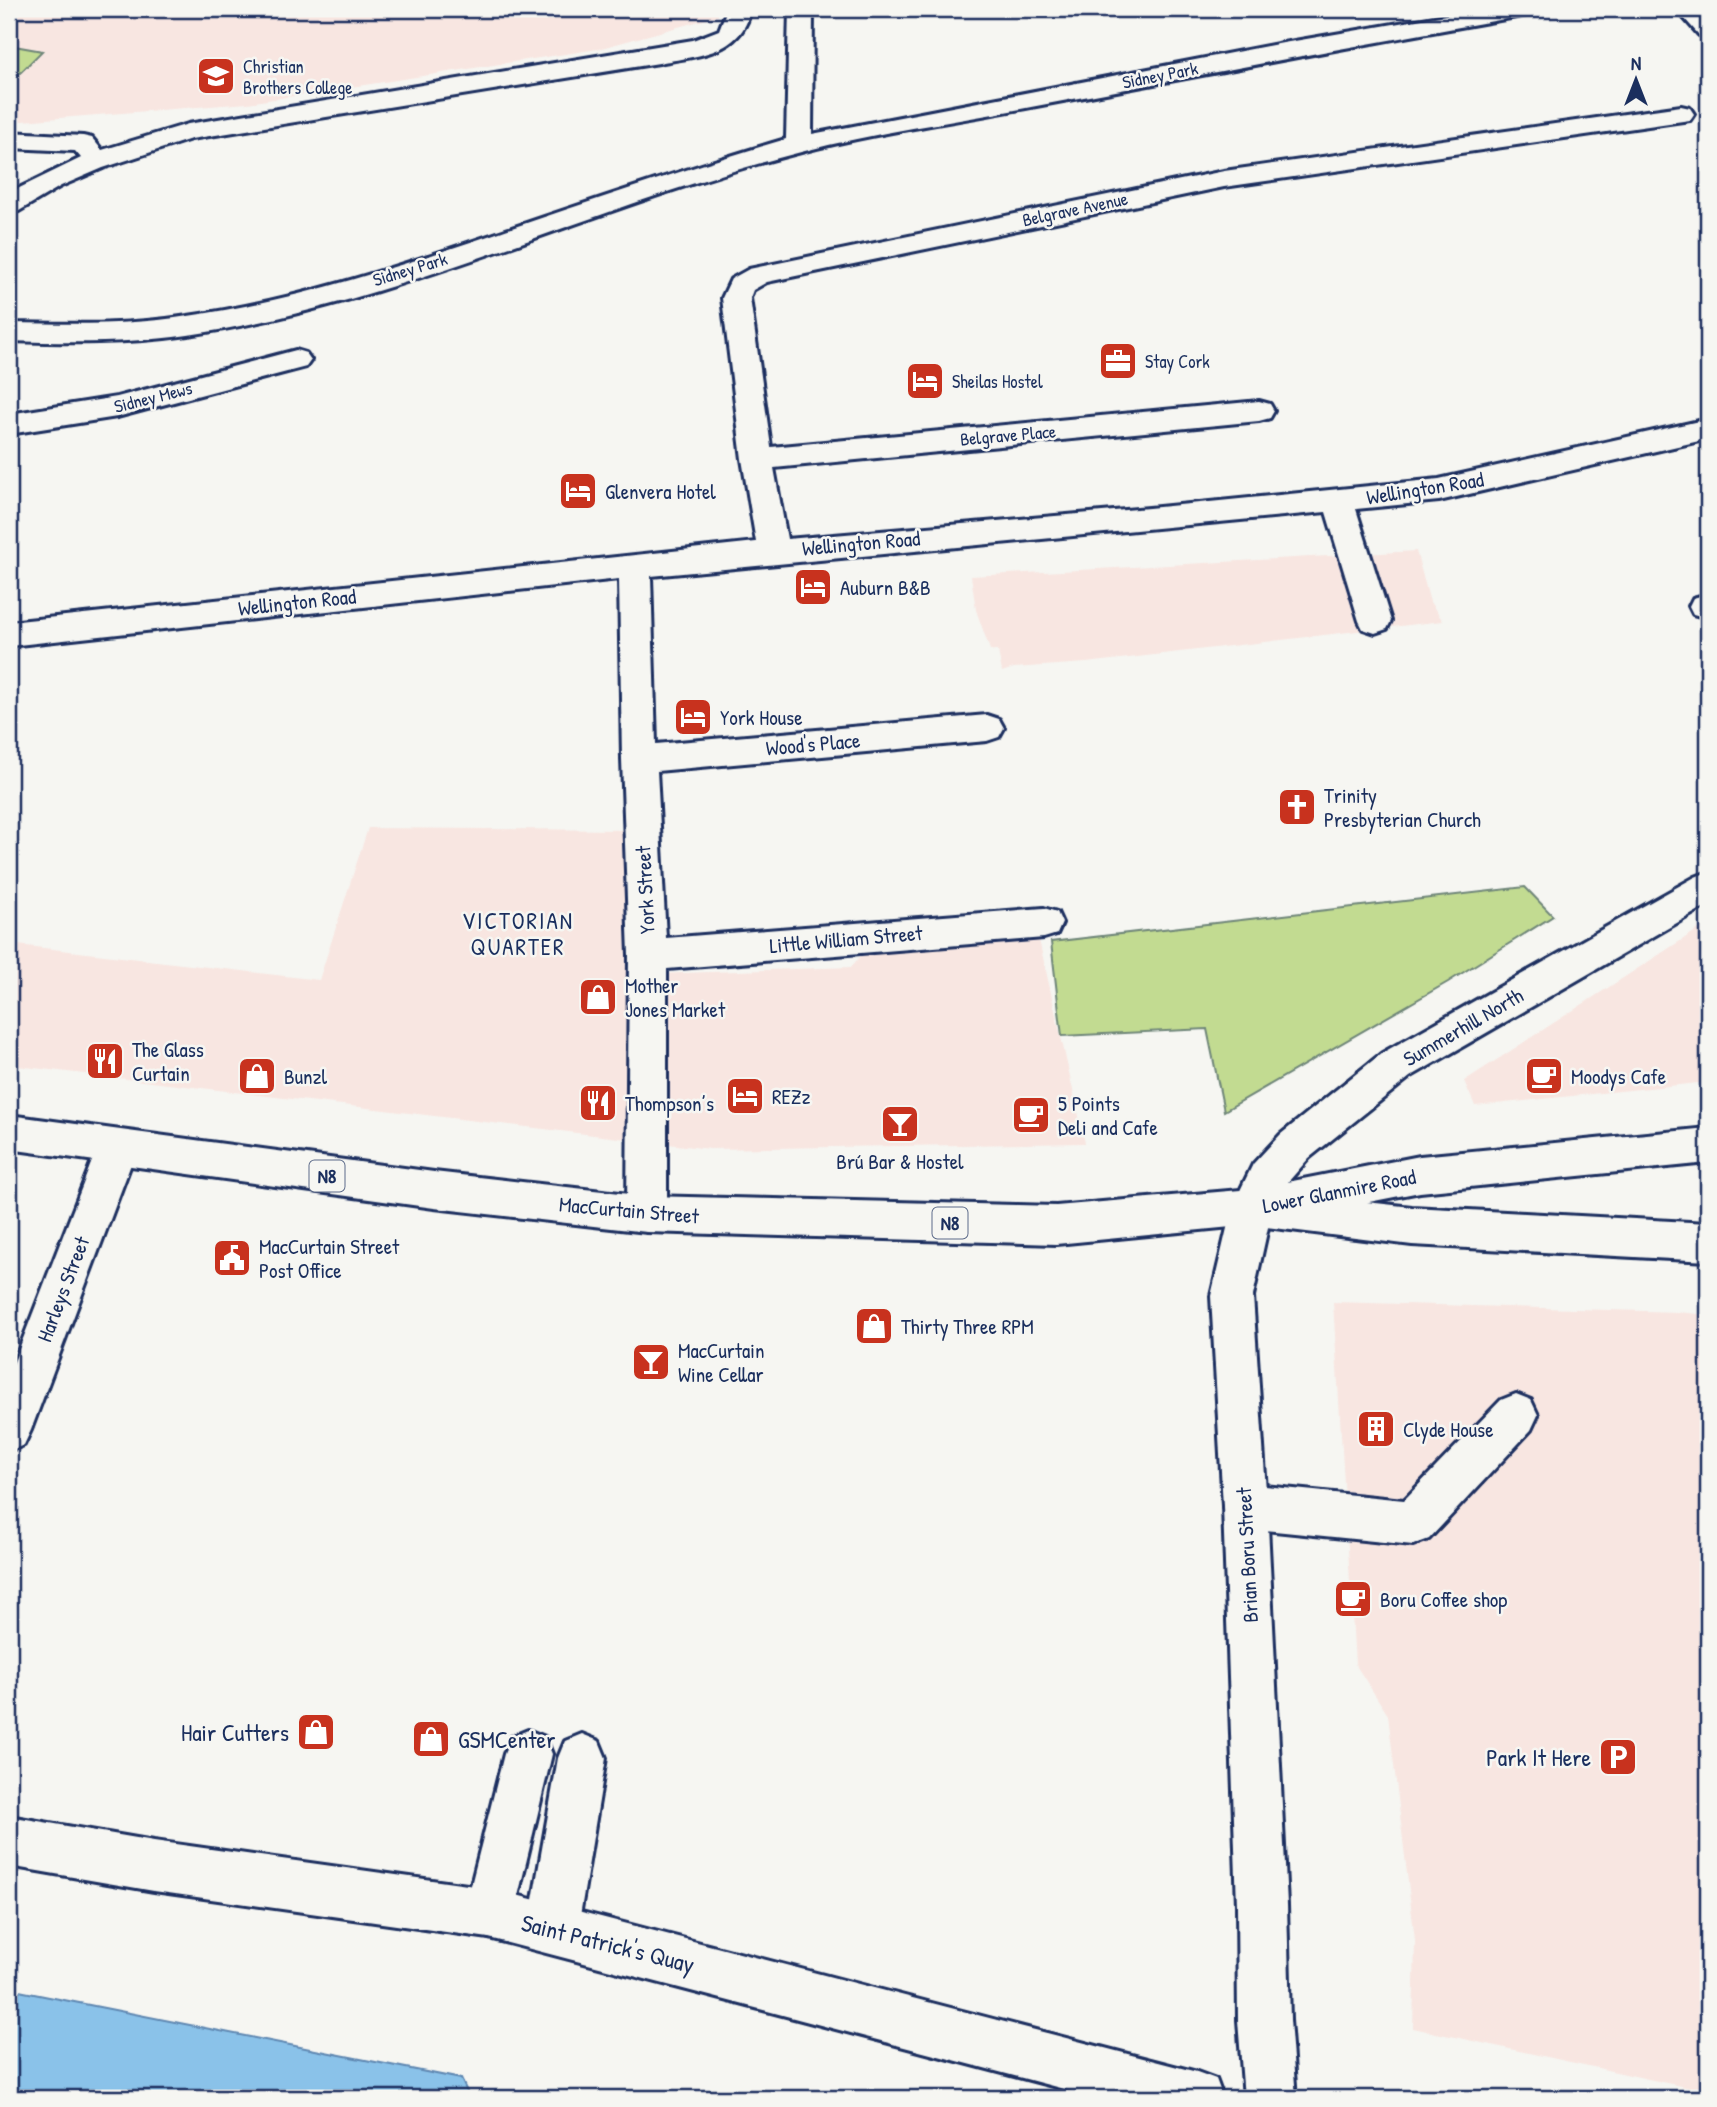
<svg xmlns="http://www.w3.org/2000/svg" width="1717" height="2107" font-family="'Patrick Hand',sans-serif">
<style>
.built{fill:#f8e6e1}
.green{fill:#c2db91;stroke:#6e8578;stroke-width:2}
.water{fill:#8ac2e9;stroke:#5e87b1;stroke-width:2}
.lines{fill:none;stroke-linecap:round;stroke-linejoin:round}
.minor-casing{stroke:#1b2f5e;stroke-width:6}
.major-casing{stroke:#1b2f5e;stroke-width:6}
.highway-casing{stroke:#1b2f5e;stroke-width:6}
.minor{fill:#f6f6f2;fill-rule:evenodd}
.major{fill:#f6f6f2;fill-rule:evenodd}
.highway{fill:#f6f6f2;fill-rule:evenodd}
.labels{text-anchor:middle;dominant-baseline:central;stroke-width:5;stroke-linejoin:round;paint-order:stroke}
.far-poi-label{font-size:18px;fill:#1b2f5e;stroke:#f6f6f2;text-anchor:start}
.far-street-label{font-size:18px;fill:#1b2f5e;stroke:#f6f6f2}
.shield{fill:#f6f6f2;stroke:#5d6b8a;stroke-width:2}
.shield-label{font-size:19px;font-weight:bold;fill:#1b2f5e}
.street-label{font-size:21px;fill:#1b2f5e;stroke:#f6f6f2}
.poi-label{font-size:21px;fill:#1b2f5e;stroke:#f6f6f2;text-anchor:start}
.neighbourhood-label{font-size:23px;letter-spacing:2px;fill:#1b2f5e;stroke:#f6f6f2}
.near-poi-label{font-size:24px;fill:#1b2f5e;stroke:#f6f6f2;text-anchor:end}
.near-street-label{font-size:24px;fill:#1b2f5e;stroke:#f6f6f2}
</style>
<rect width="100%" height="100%" fill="#f6f6f2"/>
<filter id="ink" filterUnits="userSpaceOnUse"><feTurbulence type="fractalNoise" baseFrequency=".0143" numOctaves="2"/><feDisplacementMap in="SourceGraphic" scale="14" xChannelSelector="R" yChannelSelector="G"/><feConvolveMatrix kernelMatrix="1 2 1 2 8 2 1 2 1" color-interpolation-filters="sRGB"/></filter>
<g filter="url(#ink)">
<!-- built -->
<g class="built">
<path d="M 9,9 L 718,9 L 718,16 L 598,49 L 248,103 L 9,122 Z"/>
<path d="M 1416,551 L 1430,602 L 1443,621 L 1086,663 L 1014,668 L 1002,672 L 998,651 L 990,650 L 976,610 L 971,576 Z"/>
<path d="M 368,828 L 629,830 L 629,975 L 851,967 L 863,953 L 1039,940 L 1085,1143 L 710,1149 L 9,1065 L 9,944 L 319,980 Z"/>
<path d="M 1708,923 L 1708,1082 L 1475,1106 L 1464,1081 Z"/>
<path d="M 1333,1302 L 1678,1312 L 1708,1315 L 1708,2092 L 1413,2028 L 1415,1940 L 1388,1715 L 1355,1664 Z"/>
</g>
<!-- green -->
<g class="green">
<path d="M 9,45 L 42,51 L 9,84 Z"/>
<path d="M 1525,887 L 1553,916 L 1448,982 L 1224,1111 L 1207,1029 L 1062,1036 L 1051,942 Z"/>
</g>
<!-- water -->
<path class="water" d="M 9,1989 L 461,2079 L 470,2098 L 9,2098 Z"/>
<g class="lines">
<defs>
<g id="minor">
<path d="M 727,9 L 751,9 C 741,55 698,55 659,63 L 191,139 L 103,168 L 61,186 L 19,211 L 9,213 L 9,193 L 81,158 L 75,151 L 9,148 L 9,132 L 83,136 L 92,138 L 102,150 L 188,124 L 693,40 L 719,30 Z"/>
<path d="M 789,9 L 813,9 L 812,134 L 1283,43 L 1481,9 L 1534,9 L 1531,14 L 1522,16 C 1358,45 1194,76 1031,107 C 954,122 876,132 801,152 C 594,205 400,304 188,335 C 127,344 69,343 9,341 L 9,323 C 72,324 125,326 188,316 C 293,301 394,268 494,234 C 591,201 688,168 786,139 Z"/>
<path d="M 1676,9 L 1701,9 L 1708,16 L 1708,37 L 1699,35 Z"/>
<path d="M 1681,106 L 1690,108 L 1694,114 L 1690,120 L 1224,187 L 767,282 L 753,290 L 750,298 L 771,447 L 1259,401 L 1270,404 L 1274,411 L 1270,418 L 1259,421 L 774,468 L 787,539 L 1149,508 L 1439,479 L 1708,419 L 1708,439 L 1439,501 L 1356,509 L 1391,621 L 1387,629 L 1375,633 L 1363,629 L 1359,621 L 1326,512 L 651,576 L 656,744 L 987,715 L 999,719 L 1004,728 L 999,737 L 987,741 L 657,771 L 666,938 L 1044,908 L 1057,912 L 1062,923 L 1057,934 L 1044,938 L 667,969 L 667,1214 L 661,1227 L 647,1232 L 633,1227 L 627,1214 L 629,955 L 622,759 L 619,579 L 9,646 L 9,622 L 756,542 L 742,459 L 722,298 L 731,279 L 749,269 L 1224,171 Z"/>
<path d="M 296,350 L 306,353 L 311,360 L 306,367 L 117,417 L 9,434 L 9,414 L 117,397 Z"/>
<path d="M 1708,594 L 1708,618 L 1693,614 L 1689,606 L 1693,598 Z"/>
<path d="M 117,1130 L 131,1136 L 137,1148 L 31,1430 L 24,1445 L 9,1451 L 9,1375 L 97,1148 L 103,1136 Z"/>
<path d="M 1258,1190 L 1412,1207 L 1708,1223 L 1708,1261 L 1412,1245 L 1258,1226 L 1244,1221 L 1238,1208 L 1244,1195 Z"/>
<path d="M 1516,1394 L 1531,1400 L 1538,1415 L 1531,1430 L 1429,1539 L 1413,1545 L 1245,1528 L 1229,1522 L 1223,1506 L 1229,1490 L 1245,1484 L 1404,1500 L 1501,1400 Z"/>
<path d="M 528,1730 L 545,1737 L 552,1754 L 514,1913 L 507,1931 L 489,1938 L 471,1931 L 464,1913 L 504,1754 L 511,1737 Z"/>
<path d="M 582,1734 L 599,1741 L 606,1758 L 578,1928 L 571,1946 L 553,1953 L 535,1946 L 528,1928 L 558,1758 L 565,1741 Z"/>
</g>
<g id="major">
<path d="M 1708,872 L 1708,905 L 1410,1077 L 1309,1158 L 1281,1190 L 1272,1209 L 1253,1296 L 1267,1506 L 1287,1905 L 1290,2020 L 1296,2098 L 1244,2098 L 1238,2020 L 1237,1905 L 1223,1506 L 1211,1296 L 1232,1207 L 1253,1164 L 1281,1134 L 1382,1053 L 1695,877 Z"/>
<path d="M 9,1816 L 154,1841 L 489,1888 L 1197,2072 L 1216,2079 L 1223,2098 L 1098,2098 L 489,1938 L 154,1891 L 9,1866 Z"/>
</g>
<path id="highway" d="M 9,1115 L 434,1172 L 647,1196 L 1056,1206 L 1252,1189 L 1420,1156 L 1708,1128 L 1708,1163 L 1420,1192 L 1252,1225 L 1056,1244 L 647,1232 L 434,1208 L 9,1149 Z"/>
</defs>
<!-- minor casing -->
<use href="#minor" class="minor-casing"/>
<!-- major casing -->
<use href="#major" class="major-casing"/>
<!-- highway casing -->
<use href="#highway" class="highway-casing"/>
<!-- minor -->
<use href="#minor" class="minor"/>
<!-- major -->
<use href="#major" class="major"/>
<!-- highway -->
<use href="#highway" class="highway"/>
</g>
</g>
<!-- icons -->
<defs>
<symbol id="school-square" viewBox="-11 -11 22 22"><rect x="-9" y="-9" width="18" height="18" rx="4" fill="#c8321e" stroke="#f6f6f2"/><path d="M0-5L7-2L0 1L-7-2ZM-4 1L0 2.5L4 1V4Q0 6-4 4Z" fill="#fff"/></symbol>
<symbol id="office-square" viewBox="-11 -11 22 22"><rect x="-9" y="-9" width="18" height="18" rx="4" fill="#c8321e" stroke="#f6f6f2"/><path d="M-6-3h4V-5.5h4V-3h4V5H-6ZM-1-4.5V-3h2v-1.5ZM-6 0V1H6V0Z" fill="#fff"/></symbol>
<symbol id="hotel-square" viewBox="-11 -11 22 22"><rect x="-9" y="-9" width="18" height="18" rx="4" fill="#c8321e" stroke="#f6f6f2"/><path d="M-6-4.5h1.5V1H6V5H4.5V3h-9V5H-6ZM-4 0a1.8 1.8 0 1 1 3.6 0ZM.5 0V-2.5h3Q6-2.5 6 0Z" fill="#fff"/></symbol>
<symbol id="church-square" viewBox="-11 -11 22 22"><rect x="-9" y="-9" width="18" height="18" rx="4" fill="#c8321e" stroke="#f6f6f2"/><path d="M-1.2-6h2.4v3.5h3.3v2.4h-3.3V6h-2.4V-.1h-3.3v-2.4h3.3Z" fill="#fff"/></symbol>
<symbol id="shop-square" viewBox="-11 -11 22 22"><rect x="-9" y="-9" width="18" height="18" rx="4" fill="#c8321e" stroke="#f6f6f2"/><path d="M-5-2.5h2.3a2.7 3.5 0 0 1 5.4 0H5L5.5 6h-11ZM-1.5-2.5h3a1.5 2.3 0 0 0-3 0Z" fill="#fff"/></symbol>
<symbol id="restaurant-square" viewBox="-11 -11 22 22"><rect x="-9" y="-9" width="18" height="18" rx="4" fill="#c8321e" stroke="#f6f6f2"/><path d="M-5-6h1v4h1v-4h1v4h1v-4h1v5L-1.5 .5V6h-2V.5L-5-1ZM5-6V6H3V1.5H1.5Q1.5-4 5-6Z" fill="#fff"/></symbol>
<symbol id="cafe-square" viewBox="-11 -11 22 22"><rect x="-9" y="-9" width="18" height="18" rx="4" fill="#c8321e" stroke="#f6f6f2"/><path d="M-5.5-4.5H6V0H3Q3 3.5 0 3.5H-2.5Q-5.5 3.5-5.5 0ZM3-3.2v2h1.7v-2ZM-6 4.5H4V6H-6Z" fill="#fff"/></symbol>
<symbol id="bar-square" viewBox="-11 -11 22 22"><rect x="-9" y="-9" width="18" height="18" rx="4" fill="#c8321e" stroke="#f6f6f2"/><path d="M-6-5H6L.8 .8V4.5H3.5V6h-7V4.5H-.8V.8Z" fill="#fff"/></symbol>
<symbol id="civic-square" viewBox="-11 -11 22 22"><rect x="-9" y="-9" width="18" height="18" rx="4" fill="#c8321e" stroke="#f6f6f2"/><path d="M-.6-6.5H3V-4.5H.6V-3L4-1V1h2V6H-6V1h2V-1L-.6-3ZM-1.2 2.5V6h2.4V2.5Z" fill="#fff"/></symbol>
<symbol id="building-square" viewBox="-11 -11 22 22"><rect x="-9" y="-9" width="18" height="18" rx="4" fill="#c8321e" stroke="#f6f6f2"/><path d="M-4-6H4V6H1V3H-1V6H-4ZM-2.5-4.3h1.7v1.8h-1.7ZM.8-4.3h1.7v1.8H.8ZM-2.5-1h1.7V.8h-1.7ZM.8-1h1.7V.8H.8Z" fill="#fff"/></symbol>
<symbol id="parking-square" viewBox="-11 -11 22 22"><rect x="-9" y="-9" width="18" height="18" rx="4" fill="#c8321e" stroke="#f6f6f2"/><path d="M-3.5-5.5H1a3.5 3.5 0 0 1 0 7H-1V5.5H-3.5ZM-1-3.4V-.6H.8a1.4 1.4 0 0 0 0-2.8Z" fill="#fff"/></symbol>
</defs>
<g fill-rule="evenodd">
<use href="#school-square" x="194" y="54" width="44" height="44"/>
<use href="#office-square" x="1096" y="339" width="44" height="44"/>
<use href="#hotel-square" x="903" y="359" width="44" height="44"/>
<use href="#hotel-square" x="556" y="469" width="44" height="44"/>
<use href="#hotel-square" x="791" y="565" width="44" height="44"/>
<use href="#hotel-square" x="671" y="695" width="44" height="44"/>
<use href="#church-square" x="1275" y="785" width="44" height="44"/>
<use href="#shop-square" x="576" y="975" width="44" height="44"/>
<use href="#restaurant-square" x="83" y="1039" width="44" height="44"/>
<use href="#shop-square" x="235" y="1054" width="44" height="44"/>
<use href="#cafe-square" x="1522" y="1054" width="44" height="44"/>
<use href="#hotel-square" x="723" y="1074" width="44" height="44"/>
<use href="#restaurant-square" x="576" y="1081" width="44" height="44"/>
<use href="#cafe-square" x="1009" y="1093" width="44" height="44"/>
<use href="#bar-square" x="878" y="1102" width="44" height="44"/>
<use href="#civic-square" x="210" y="1236" width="44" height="44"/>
<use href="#shop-square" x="852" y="1304" width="44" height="44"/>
<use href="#bar-square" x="629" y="1340" width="44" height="44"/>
<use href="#building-square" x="1354" y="1407" width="44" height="44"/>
<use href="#cafe-square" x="1331" y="1577" width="44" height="44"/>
<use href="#shop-square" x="294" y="1710" width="44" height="44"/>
<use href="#shop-square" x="409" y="1717" width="44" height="44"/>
<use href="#parking-square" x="1596" y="1735" width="44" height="44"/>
</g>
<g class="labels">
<!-- far-poi labels -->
<g class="far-poi-label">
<text x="243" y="66">Christian<tspan x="243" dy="21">Brothers College</tspan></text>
<text x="1145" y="361">Stay Cork</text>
<text x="952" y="381">Sheilas Hostel</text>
</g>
<!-- far-street labels -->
<g class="far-street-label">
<text transform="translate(1160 75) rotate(-11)">Sidney Park</text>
<text transform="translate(1075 209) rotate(-12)">Belgrave Avenue</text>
<text transform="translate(410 269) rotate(-17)">Sidney Park</text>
<text transform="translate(153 397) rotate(-14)">Sidney Mews</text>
<text transform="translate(1008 435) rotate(-5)">Belgrave Place</text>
</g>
<!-- shield labels -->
<g class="shield">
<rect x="309.5" y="1160.5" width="35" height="31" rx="5"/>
<rect x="932.5" y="1207.5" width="35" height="31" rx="5"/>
</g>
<g class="shield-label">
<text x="327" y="1176">N8</text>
<text x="950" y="1223">N8</text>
</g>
<!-- street labels -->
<g class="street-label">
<text transform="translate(1425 488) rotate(-9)">Wellington Road</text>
<text transform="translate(861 543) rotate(-5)">Wellington Road</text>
<text transform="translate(297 602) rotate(-6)">Wellington Road</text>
<text transform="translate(813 744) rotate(-5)">Wood's Place</text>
<text transform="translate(645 890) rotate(-93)">York Street</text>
<text transform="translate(846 939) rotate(-5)">Little William Street</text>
<text transform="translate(1463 1027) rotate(-30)">Summerhill North</text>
<text transform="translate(1339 1191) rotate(-11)">Lower Glanmire Road</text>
<text transform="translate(629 1210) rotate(5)">MacCurtain Street</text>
<text transform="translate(63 1289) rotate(-69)">Harleys Street</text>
<text transform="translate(1247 1555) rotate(-93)">Brian Boru Street</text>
</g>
<!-- poi labels -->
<g class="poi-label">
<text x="605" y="491">Glenvera Hotel</text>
<text x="840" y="587">Auburn B&amp;B</text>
<text x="720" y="717">York House</text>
<text x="1324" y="795">Trinity<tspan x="1324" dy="24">Presbyterian Church</tspan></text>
<text x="625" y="985">Mother<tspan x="625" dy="24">Jones Market</tspan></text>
<text x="132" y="1049">The Glass<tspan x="132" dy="24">Curtain</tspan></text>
<text x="284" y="1076">Bunzl</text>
<text x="1571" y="1076">Moodys Cafe</text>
<text x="772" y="1096">REZz</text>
<text x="625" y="1103">Thompson’s</text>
<text x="1058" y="1103">5 Points<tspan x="1058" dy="24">Deli and Cafe</tspan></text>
<text x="900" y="1161" text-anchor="middle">Brú Bar &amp; Hostel</text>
<text x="259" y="1246">MacCurtain Street<tspan x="259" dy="24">Post Office</tspan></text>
<text x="901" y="1326">Thirty Three RPM</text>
<text x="678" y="1350">MacCurtain<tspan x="678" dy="24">Wine Cellar</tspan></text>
<text x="1403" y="1429">Clyde House</text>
<text x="1380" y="1599">Boru Coffee shop</text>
</g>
<!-- neighbourhood labels -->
<g class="neighbourhood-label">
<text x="518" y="920">VICTORIAN<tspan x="518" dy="26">QUARTER</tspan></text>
</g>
<!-- near-poi labels -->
<g class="near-poi-label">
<text x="289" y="1732">Hair Cutters</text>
<text x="458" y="1739" text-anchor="start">GSMCenter</text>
<text x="1591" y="1757">Park It Here</text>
</g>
<!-- near-street labels -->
<g class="near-street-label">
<text transform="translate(608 1943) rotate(14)">Saint Patrick's Quay</text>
</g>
</g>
<!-- margin -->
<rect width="1717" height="2107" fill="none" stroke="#f6f6f2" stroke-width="35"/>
<rect x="18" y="18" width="1682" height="2072" fill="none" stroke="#1b2f5e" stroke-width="2.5" filter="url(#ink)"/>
<!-- north arrow -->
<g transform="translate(1636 80)" stroke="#f6f6f2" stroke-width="5" paint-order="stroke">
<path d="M0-5L12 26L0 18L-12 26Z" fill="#1b2f5e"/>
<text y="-10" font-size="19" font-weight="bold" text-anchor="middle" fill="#1b2f5e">N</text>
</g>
</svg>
